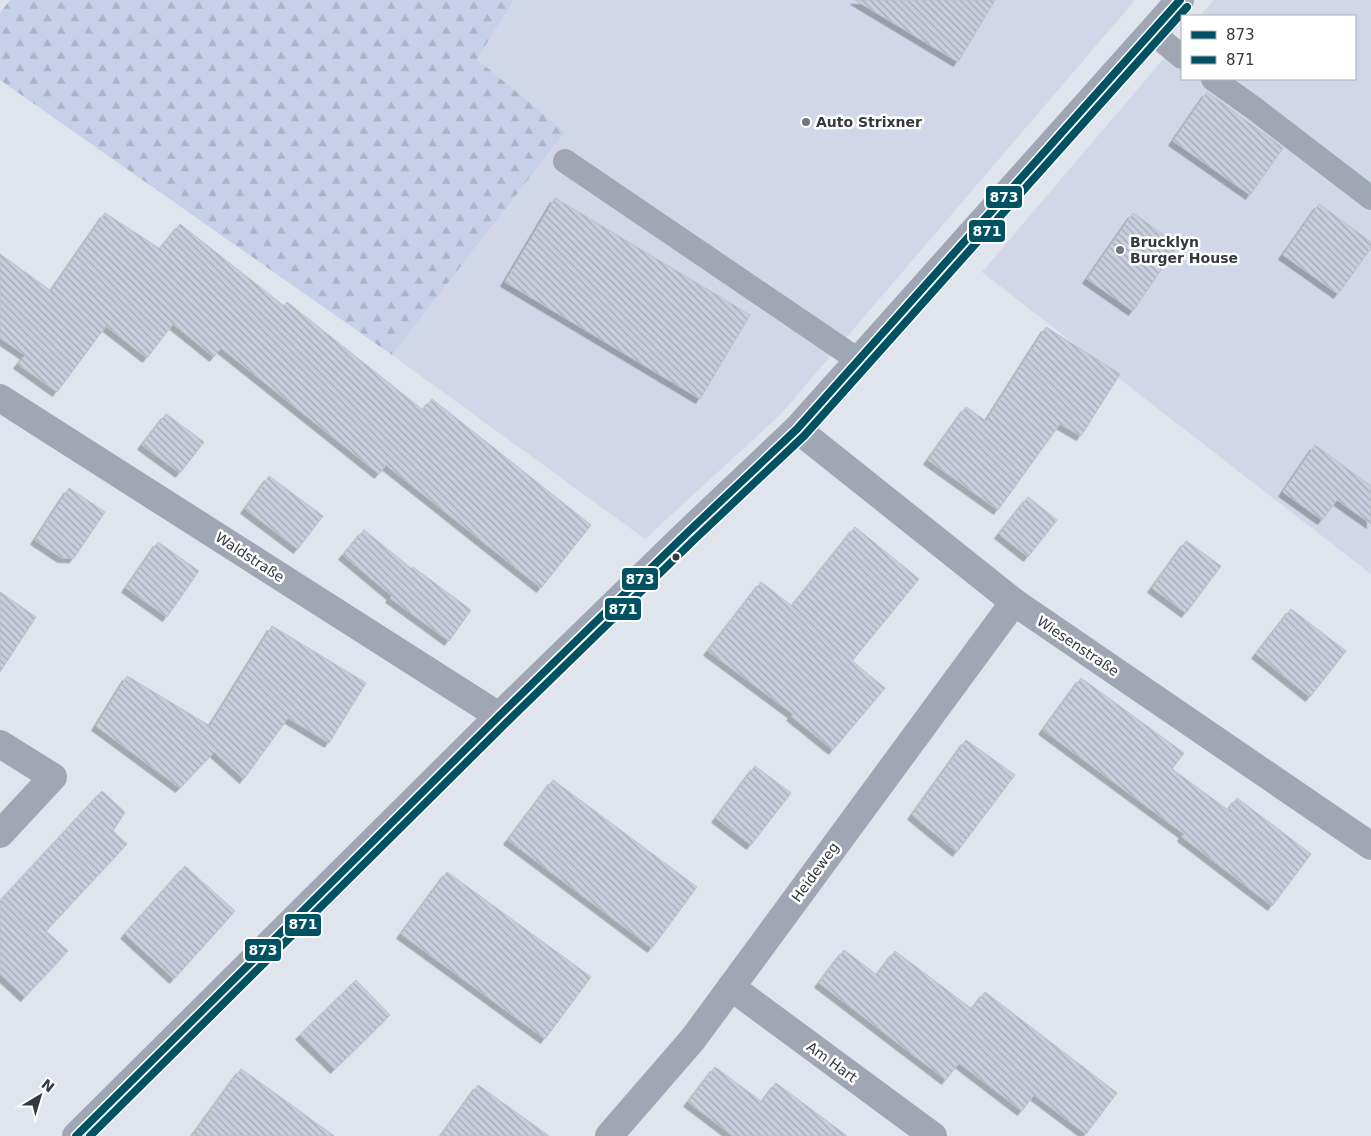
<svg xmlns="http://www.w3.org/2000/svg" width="1371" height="1136" font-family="'DejaVu Sans',sans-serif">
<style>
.built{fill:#d1d7e8}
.forest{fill:url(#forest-firs)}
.building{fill:url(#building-back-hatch);stroke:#bcbfc6;filter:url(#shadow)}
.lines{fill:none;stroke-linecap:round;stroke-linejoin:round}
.service{stroke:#a0a6b3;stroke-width:24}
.minor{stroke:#a0a6b3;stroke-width:28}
.bus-1-casing{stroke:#fff;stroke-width:11}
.bus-2-casing{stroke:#fff;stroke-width:11}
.bus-1{stroke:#005262;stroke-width:8}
.bus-2{stroke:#005262;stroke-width:8}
.poi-dot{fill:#71747b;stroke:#fff;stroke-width:2}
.bus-dot{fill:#35383e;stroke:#fff;stroke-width:2}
.labels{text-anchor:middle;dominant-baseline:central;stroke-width:5;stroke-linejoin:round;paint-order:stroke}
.poi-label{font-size:14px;font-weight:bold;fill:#35383e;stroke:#fff;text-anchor:start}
.street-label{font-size:14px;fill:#35383e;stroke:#fff}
.line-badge{stroke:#fff;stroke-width:2}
.badge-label{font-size:14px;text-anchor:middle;font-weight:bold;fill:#fff}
</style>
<defs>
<pattern id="forest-firs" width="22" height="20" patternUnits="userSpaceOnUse" patternTransform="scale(1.25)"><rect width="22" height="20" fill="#c6d0e9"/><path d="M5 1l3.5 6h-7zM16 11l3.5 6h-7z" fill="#abb3c9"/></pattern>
<pattern id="building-back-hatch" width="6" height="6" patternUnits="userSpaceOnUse" patternTransform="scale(1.25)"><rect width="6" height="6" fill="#c8cedd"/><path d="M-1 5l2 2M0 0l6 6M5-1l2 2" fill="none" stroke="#a3a8b5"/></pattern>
<filter id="shadow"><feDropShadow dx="-4.5" dy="4.5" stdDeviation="0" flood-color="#0004"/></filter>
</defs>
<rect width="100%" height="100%" fill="#e0e4ed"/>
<!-- built -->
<g class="built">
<path d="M 514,0 L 1135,0 L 781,414 L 645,539 L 392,355 L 565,132 L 477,59 Z"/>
<path d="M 1214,0 L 1371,0 L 1371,574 L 982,272 L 1182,37 L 1182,79 L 1355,79 L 1355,16 L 1200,16 Z"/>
</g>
<!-- forest -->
<path class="forest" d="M 10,0 L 514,0 L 477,59 L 565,132 L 392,355 L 0,80 L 0,13 Z"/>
<!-- building -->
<g class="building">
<path d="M 855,0 L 995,0 L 958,62 Z"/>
<path d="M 1207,92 L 1283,148 L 1250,195 L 1173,141 Z"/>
<path d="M 555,198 L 750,315 L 700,399 L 505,282 Z"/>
<path d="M 1319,204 L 1371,242 L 1371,248 L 1338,294 L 1283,255 Z"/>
<path d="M 105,213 L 160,249 L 180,224 L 284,306 L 287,302 L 423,410 L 432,399 L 591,525 L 541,588 L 386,465 L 379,474 L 221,348 L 214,357 L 173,324 L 147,358 L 106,326 L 57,392 L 18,364 L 25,355 L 0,338 L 0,254 L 51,291 Z"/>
<path d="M 1133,213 L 1178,245 L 1133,311 L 1087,279 Z"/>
<path d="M 1046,327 L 1120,374 L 1081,436 L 1060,424 L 998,510 L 928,460 L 966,407 L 986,421 Z"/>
<path d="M 166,414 L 204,442 L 180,473 L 142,445 Z"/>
<path d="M 1315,445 L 1371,486 L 1371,524 L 1337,500 L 1322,520 L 1283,492 Z"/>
<path d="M 269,476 L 323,516 L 298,549 L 245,509 Z"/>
<path d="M 69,488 L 105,512 L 74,558 L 62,558 L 35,540 Z"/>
<path d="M 1028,497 L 1057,520 L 1028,557 L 999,534 Z"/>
<path d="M 855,527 L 919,579 L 852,661 L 885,688 L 833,750 L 791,716 L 793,714 L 708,651 L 761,582 L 792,606 Z"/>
<path d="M 364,530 L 412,569 L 413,567 L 471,610 L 449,641 L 390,598 L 392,596 L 343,555 Z"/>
<path d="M 1186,541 L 1221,566 L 1186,613 L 1152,588 Z"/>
<path d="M 158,542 L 199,571 L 167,617 L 126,588 Z"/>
<path d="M 0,592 L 36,617 L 0,672 Z"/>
<path d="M 1291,609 L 1346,651 L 1310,697 L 1256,654 Z"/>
<path d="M 272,626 L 366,683 L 329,743 L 288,718 L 244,779 L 214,752 L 180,788 L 96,726 L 127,676 L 210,726 Z"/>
<path d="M 1081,678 L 1184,753 L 1172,769 L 1228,810 L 1237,798 L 1311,854 L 1272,906 L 1182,837 L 1184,834 L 1043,730 Z"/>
<path d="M 966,740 L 1015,775 L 957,852 L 912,815 Z"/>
<path d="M 755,766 L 791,793 L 751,845 L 716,818 Z"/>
<path d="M 553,780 L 697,887 L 652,948 L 508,840 Z"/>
<path d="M 102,791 L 125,812 L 113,831 L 127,844 L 46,931 L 68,951 L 25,997 L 0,974 L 0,901 Z"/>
<path d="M 185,866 L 235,911 L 174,979 L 125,934 Z"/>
<path d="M 447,872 L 591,977 L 545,1039 L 401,934 Z"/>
<path d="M 844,950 L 877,975 L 895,951 L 972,1009 L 985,992 L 1117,1093 L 1086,1134 L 1034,1095 L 1022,1111 L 959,1063 L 946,1080 L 819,983 Z"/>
<path d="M 356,980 L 390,1015 L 335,1069 L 300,1035 Z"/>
<path d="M 715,1067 L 762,1102 L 776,1083 L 847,1136 L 733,1136 L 688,1102 Z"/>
<path d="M 241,1069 L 272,1091 L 334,1136 L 192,1136 Z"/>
<path d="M 478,1085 L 549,1136 L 441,1136 Z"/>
</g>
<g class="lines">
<!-- service -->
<g class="service">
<path d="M 1152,32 L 1182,57"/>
<path d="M 1213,79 L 1255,109 L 1371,198"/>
<path d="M 565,161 L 858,360"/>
</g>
<!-- minor -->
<g class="minor">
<path d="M 0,398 L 499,716"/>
<path d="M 797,429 L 1014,602 L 1371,846"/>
<path d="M 0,744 L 53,777 L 0,834"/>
<path d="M 731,987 L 933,1136"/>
<path d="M 76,1136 L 499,716 L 687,533 L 797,429 L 1180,0"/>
<path d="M 609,1136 L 693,1039 L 1014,602"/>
</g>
<defs>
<path id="bus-1" d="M 76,1136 L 499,716 L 687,533 L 797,429 L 1180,0"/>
<path id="bus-2" d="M 90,1136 L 506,723 L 694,540 L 804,436 L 1187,7"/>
</defs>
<!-- bus-1 casing -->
<use href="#bus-1" class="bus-1-casing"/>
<!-- bus-2 casing -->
<use href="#bus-2" class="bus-2-casing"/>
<!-- bus-1 -->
<use href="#bus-1" class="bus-1"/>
<!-- bus-2 -->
<use href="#bus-2" class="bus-2"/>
</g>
<!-- markers -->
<g class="poi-dot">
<circle cx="806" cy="122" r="5"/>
<circle cx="1120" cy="250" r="5"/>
</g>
<circle class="bus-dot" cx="676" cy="557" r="4.5"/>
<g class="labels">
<!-- poi labels -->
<g class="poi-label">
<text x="816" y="122">Auto Strixner</text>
<text x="1130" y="242">Brucklyn<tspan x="1130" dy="16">Burger House</tspan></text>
</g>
<!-- street labels -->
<g class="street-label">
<text transform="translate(250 557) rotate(33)">Waldstraße</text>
<text transform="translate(1078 646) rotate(34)">Wiesenstraße</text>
<text transform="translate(815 872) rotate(-54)">Heideweg</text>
<text transform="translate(832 1062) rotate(36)">Am Hart</text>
</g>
</g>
<g class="line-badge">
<rect x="985" y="185" width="38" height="24" rx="5" fill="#005262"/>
<rect x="968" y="219" width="38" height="24" rx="5" fill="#005262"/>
<rect x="621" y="567" width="38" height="24" rx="5" fill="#005262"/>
<rect x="604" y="597" width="38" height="24" rx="5" fill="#005262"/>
<rect x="284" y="913" width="38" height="24" rx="5" fill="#005262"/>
<rect x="244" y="938" width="38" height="24" rx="5" fill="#005262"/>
</g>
<g class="badge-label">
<text x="1004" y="202">873</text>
<text x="987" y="236">871</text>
<text x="640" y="584">873</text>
<text x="623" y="614">871</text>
<text x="303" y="929">871</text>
<text x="263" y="955">873</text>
</g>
<!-- legend -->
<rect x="1181" y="15" width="175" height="65" fill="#ffffff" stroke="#aeafb2"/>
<rect x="1191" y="31" width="25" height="8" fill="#005262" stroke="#aeafb2"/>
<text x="1226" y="40" font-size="15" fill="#35383e">873</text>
<rect x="1191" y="56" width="25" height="8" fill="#005262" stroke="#aeafb2"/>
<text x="1226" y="65" font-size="15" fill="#35383e">871</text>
<!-- north arrow -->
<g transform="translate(40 1096) rotate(38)" stroke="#ffffff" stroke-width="4" paint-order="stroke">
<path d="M0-4L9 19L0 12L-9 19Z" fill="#35383e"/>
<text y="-8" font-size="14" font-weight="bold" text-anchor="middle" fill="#35383e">N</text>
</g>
</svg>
